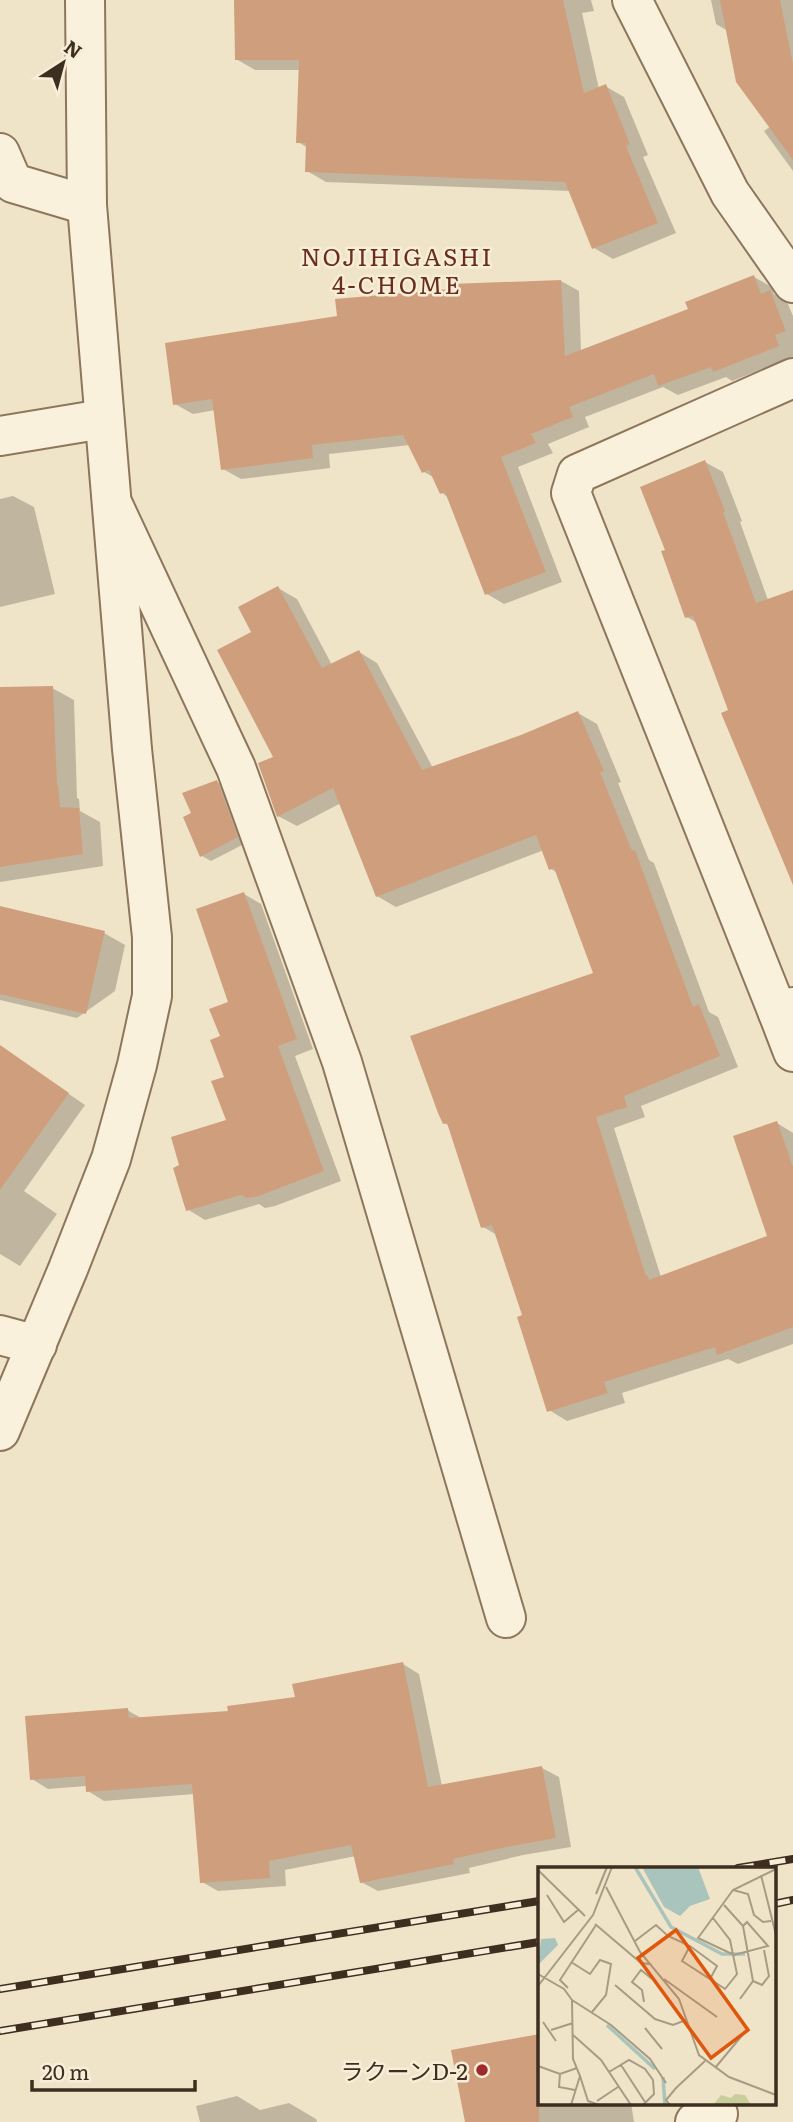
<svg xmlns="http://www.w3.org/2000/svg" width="793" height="2122" font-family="Literata,'Noto Sans JP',serif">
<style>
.shadow{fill:#0003}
.building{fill:#cf9f7d}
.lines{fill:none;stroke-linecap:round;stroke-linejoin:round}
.minor-casing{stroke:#8d765c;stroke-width:42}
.tertiary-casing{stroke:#8d765c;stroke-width:42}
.minor{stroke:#faf1dc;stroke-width:38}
.tertiary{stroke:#faf1dc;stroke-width:38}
.rail-casing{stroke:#3d2e20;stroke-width:8}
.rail{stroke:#f7eed8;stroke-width:5;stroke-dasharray:16;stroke-linecap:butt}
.poi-dot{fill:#9e2a2b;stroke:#f7eed8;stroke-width:2.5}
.labels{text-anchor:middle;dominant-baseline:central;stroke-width:5;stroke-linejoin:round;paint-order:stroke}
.poi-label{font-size:23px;fill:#3d2e20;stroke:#f7eed8;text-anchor:end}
.neighbourhood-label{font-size:24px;letter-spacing:2px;fill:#6b2e1e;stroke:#f7eed8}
.inset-river{fill:none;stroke:#a9c4bc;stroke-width:3.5}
.inset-road{fill:none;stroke:#a89b85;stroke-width:2}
.view{fill:#df570d;fill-opacity:0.15;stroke:#df570d;stroke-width:3.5}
.inset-edge{fill:none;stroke:#3d2e20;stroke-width:3.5}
</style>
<rect width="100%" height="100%" fill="#f0e4c8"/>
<!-- shadow -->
<g class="shadow">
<path d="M 235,0 L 591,0 L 594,11 L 582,13 L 599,89 L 605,86 L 624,97 L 648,155 L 643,157 L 676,233 L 613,259 L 594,248 L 570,191 L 326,182 L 307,171 L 308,148 L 298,142 L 300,70 L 255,70 L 236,59 Z"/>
<path d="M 711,0 L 793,0 L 793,171 L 764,131 L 771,126 L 728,31 L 716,24 Z"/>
<path d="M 754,277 L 772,287 L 774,294 L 787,302 L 793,316 L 793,357 L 732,381 L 726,377 L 678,395 L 663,387 L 585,417 L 589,427 L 548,444 L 553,453 L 518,467 L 562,582 L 504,604 L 487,594 L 449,498 L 442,493 L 435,478 L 424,472 L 410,445 L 329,454 L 330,468 L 241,479 L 223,469 L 215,410 L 193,414 L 175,404 L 561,281 L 579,291 L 581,352 L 690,310 Z"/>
<path d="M 705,462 L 723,472 L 742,521 L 740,522 L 768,600 L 793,592 L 793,871 L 697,623 L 687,617 L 667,551 Z"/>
<path d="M 13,496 L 34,507 L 55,594 L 0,607 L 0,499 Z"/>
<path d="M 278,588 L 297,599 L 332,665 L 359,652 L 377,663 L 433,768 L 522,736 L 578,713 L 597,724 L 621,782 L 618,783 L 649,860 L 654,863 L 709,1012 L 718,1017 L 738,1067 L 641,1106 L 645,1117 L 614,1128 L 661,1277 L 769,1237 L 777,1123 L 793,1133 L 793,1344 L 738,1364 L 728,1359 L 622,1393 L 625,1403 L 567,1421 L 549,1410 L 524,1316 L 497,1235 L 483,1227 L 450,1126 L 444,1123 L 596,974 L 558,873 L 551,869 L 544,850 L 396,907 L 377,896 L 341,803 L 297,826 L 278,816 L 275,758 L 253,633 Z"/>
<path d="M 52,688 L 74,700 L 77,798 L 79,799 L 80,811 L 100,822 L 103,866 L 0,882 L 0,689 Z"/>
<path d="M 217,782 L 226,787 L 246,843 L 211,861 L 202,856 L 193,814 Z"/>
<path d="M 244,894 L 261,904 L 313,1049 L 295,1056 L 341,1181 L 275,1206 L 265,1208 L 259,1204 L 205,1220 L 187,1209 L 181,1166 L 229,1121 L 222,1037 L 230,1003 Z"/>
<path d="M 0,908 L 104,933 L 125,945 L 115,991 L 77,1018 L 0,1000 Z"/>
<path d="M 15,1057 L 85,1105 L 24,1191 L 57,1214 L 20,1266 L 0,1254 L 0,1078 Z"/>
<path d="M 403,1664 L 419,1674 L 442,1786 L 542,1768 L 559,1777 L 571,1847 L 523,1855 L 469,1868 L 470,1873 L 378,1891 L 361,1882 L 356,1856 L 285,1870 L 286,1886 L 218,1891 L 202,1882 L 195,1794 L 104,1801 L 88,1791 L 87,1786 L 48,1789 L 32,1779 L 127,1710 L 143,1719 L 230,1713 L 297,1698 Z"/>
<path d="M 539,2035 L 539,2103 L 631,2103 L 634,2122 L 467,2122 L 453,2051 Z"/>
<path d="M 237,2096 L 260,2110 L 289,2103 L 316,2119 L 317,2122 L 200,2122 L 196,2106 Z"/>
</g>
<!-- building -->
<g class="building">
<path d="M 234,0 L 563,0 L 584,93 L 606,84 L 630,144 L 626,146 L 658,223 L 592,249 L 565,182 L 305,172 L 306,143 L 296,143 L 299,60 L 235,60 Z"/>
<path d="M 720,0 L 780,0 L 793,64 L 793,160 L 736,82 Z"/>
<path d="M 754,275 L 761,294 L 770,290 L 786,331 L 775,335 L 779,346 L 713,372 L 711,367 L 658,386 L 654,374 L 569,407 L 573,417 L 531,434 L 536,443 L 501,457 L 546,572 L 485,595 L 445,492 L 440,494 L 429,470 L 422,473 L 403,435 L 312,445 L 313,458 L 221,470 L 212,399 L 173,405 L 165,343 L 337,316 L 335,299 L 450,289 L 450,284 L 561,280 L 565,356 L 688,309 L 685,302 Z"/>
<path d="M 705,460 L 725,511 L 723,512 L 756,603 L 793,590 L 793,885 L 721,713 L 728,710 L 693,616 L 685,618 L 661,551 L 665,550 L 640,487 Z"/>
<path d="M 278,586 L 322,668 L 359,650 L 422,770 L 521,735 L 578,711 L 604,771 L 600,772 L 632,851 L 635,850 L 693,1007 L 699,1004 L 720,1056 L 624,1096 L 627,1107 L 596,1117 L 646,1276 L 648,1275 L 649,1280 L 767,1236 L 733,1136 L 777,1121 L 793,1167 L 793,1327 L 717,1355 L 715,1347 L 604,1382 L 608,1393 L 547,1412 L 517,1317 L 522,1315 L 492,1225 L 481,1228 L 447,1123 L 443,1124 L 438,1113 L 410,1036 L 593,973 L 554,868 L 549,870 L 536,835 L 376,897 L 333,788 L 277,817 L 258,763 L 273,757 L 217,650 L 251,632 L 238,607 Z"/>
<path d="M 53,686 L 57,785 L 58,785 L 60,807 L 79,808 L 83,854 L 0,867 L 0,687 Z"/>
<path d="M 217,780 L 238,837 L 200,857 L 183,817 L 191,813 L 182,793 Z"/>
<path d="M 244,892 L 297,1039 L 278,1046 L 324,1171 L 256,1197 L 246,1198 L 241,1195 L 186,1211 L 173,1168 L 179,1165 L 171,1137 L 226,1120 L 211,1081 L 224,1077 L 210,1040 L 220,1036 L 209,1009 L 228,1002 L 196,909 Z"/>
<path d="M 0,906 L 105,931 L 86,1014 L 0,994 Z"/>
<path d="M 0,1045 L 69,1093 L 0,1190 Z"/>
<path d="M 403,1662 L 428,1787 L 542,1766 L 556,1838 L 506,1847 L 453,1859 L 454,1864 L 360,1883 L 351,1845 L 269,1861 L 270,1878 L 200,1883 L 192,1784 L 86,1792 L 85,1776 L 30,1780 L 25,1716 L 128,1708 L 129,1718 L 228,1711 L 227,1706 L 295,1697 L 292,1684 Z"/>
<path d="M 539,2034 L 539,2122 L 465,2122 L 451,2050 Z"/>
</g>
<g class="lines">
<defs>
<g id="minor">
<path d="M 632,0 L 730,193 L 793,283"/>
<path d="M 0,153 L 13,183 L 87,205"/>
<path d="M 793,378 L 577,474 L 571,493 L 778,1013 L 793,1007"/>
<path d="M 0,436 L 103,419"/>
<path d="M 114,507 L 236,768 L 342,1062 L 506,1618"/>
<path d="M 778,1013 L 793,1052"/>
<path d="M 0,1335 L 37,1345"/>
<path d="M 695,2122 L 718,2114"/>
</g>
<path id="tertiary" d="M 0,1431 L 68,1269 L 111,1159 L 137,1065 L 152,996 L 152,937 L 132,749 L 87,205 L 85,0"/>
</defs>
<!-- minor casing -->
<use href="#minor" class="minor-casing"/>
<!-- tertiary casing -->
<use href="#tertiary" class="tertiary-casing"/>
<!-- minor -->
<use href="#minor" class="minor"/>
<!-- tertiary -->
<use href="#tertiary" class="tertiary"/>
<defs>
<g id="rail">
<path d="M 738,1868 L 793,1859"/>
<path d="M 774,1904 L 793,1900"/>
<path d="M 0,1989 L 539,1901"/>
<path d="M 0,2031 L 539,1942"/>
</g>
</defs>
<!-- rail casing -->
<use href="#rail" class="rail-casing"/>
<!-- rail -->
<use href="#rail" class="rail"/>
</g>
<!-- markers -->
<circle class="poi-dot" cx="482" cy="2070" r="7"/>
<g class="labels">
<!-- poi labels -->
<g class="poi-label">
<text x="468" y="2070">ラクーンD-2</text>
</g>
<!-- neighbourhood labels -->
<g class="neighbourhood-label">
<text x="397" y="255">NOJIHIGASHI<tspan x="397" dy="28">4-CHOME</tspan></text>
</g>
</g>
<!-- overview -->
<g transform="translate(538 1867)">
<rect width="238" height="238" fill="#f0e4c8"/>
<path d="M 197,227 L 207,228 L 213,238 L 175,238 L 183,228 L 193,231 Z" fill="#c9cf9b"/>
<path d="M 104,0 L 160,0 L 172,32 L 152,39 L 142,49 L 126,40 ZM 17,71 L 20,78 L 0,98 L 3,72 Z" fill="#a9c4bc"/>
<path class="inset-river" d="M 97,0 L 133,60 L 184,87 L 207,87M 69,158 L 117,202M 125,210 L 127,238"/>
<path class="inset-road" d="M 0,3 L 47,49M 223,8 L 238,68M 68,20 L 102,85 L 141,132 L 161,188 L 191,210 L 238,228M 195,23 L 210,27 L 216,48 L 225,55 L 233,54M 58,27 L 69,0M 9,28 L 26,55 L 40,43M 186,38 L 205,59 L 215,114 L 202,132M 57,57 L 103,96 L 111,97M 205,59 L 209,55 L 230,79 L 196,88 L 160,71 L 195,23 L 238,2M 97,74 L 118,58 L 130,69 L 152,79 L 179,99 L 172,112 L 144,94 L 152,79M 33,95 L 52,107 L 62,93 L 73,97 L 68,128 L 54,145M 0,107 L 26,122 L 34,133 L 35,192 L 42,209 L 33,238M 126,112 L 179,150M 172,112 L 187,122 L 199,107 L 192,73 L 175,51M 215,114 L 224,118 L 231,109 L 226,83M 77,118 L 117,152 L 135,158 L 148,153M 0,119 L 55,48 L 74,0M 30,121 L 22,113 L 58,58M 34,133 L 73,158 L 112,192 L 128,216M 106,135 L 104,123 L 94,115 L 103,103 L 114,112M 5,155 L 18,174M 107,161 L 124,182M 13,163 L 35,156M 34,167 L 63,193 L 93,238M 83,198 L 107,235M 0,199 L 22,207 L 39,201M 177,201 L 206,166M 71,205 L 91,193 L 107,202 L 115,213 L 116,227 L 105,238M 22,207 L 21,220 L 37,223M 42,209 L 50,234 L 61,238M 59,234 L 80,220M 132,238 L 128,233 L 138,221 L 167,194"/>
<path class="view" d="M 138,63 L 210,163 L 173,191 L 100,91 Z"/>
<rect width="238" height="238" class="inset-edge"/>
</g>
<!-- north arrow -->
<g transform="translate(63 63) rotate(36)" stroke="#f7eed8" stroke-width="5" paint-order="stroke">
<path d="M0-5L12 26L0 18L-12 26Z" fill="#3d2e20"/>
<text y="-10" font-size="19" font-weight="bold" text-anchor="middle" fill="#3d2e20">N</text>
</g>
<!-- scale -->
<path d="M32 2080v10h163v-10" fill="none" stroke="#3d2e20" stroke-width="3.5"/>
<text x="42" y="2080" font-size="21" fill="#3d2e20" stroke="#f7eed8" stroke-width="5" paint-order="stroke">20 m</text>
</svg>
